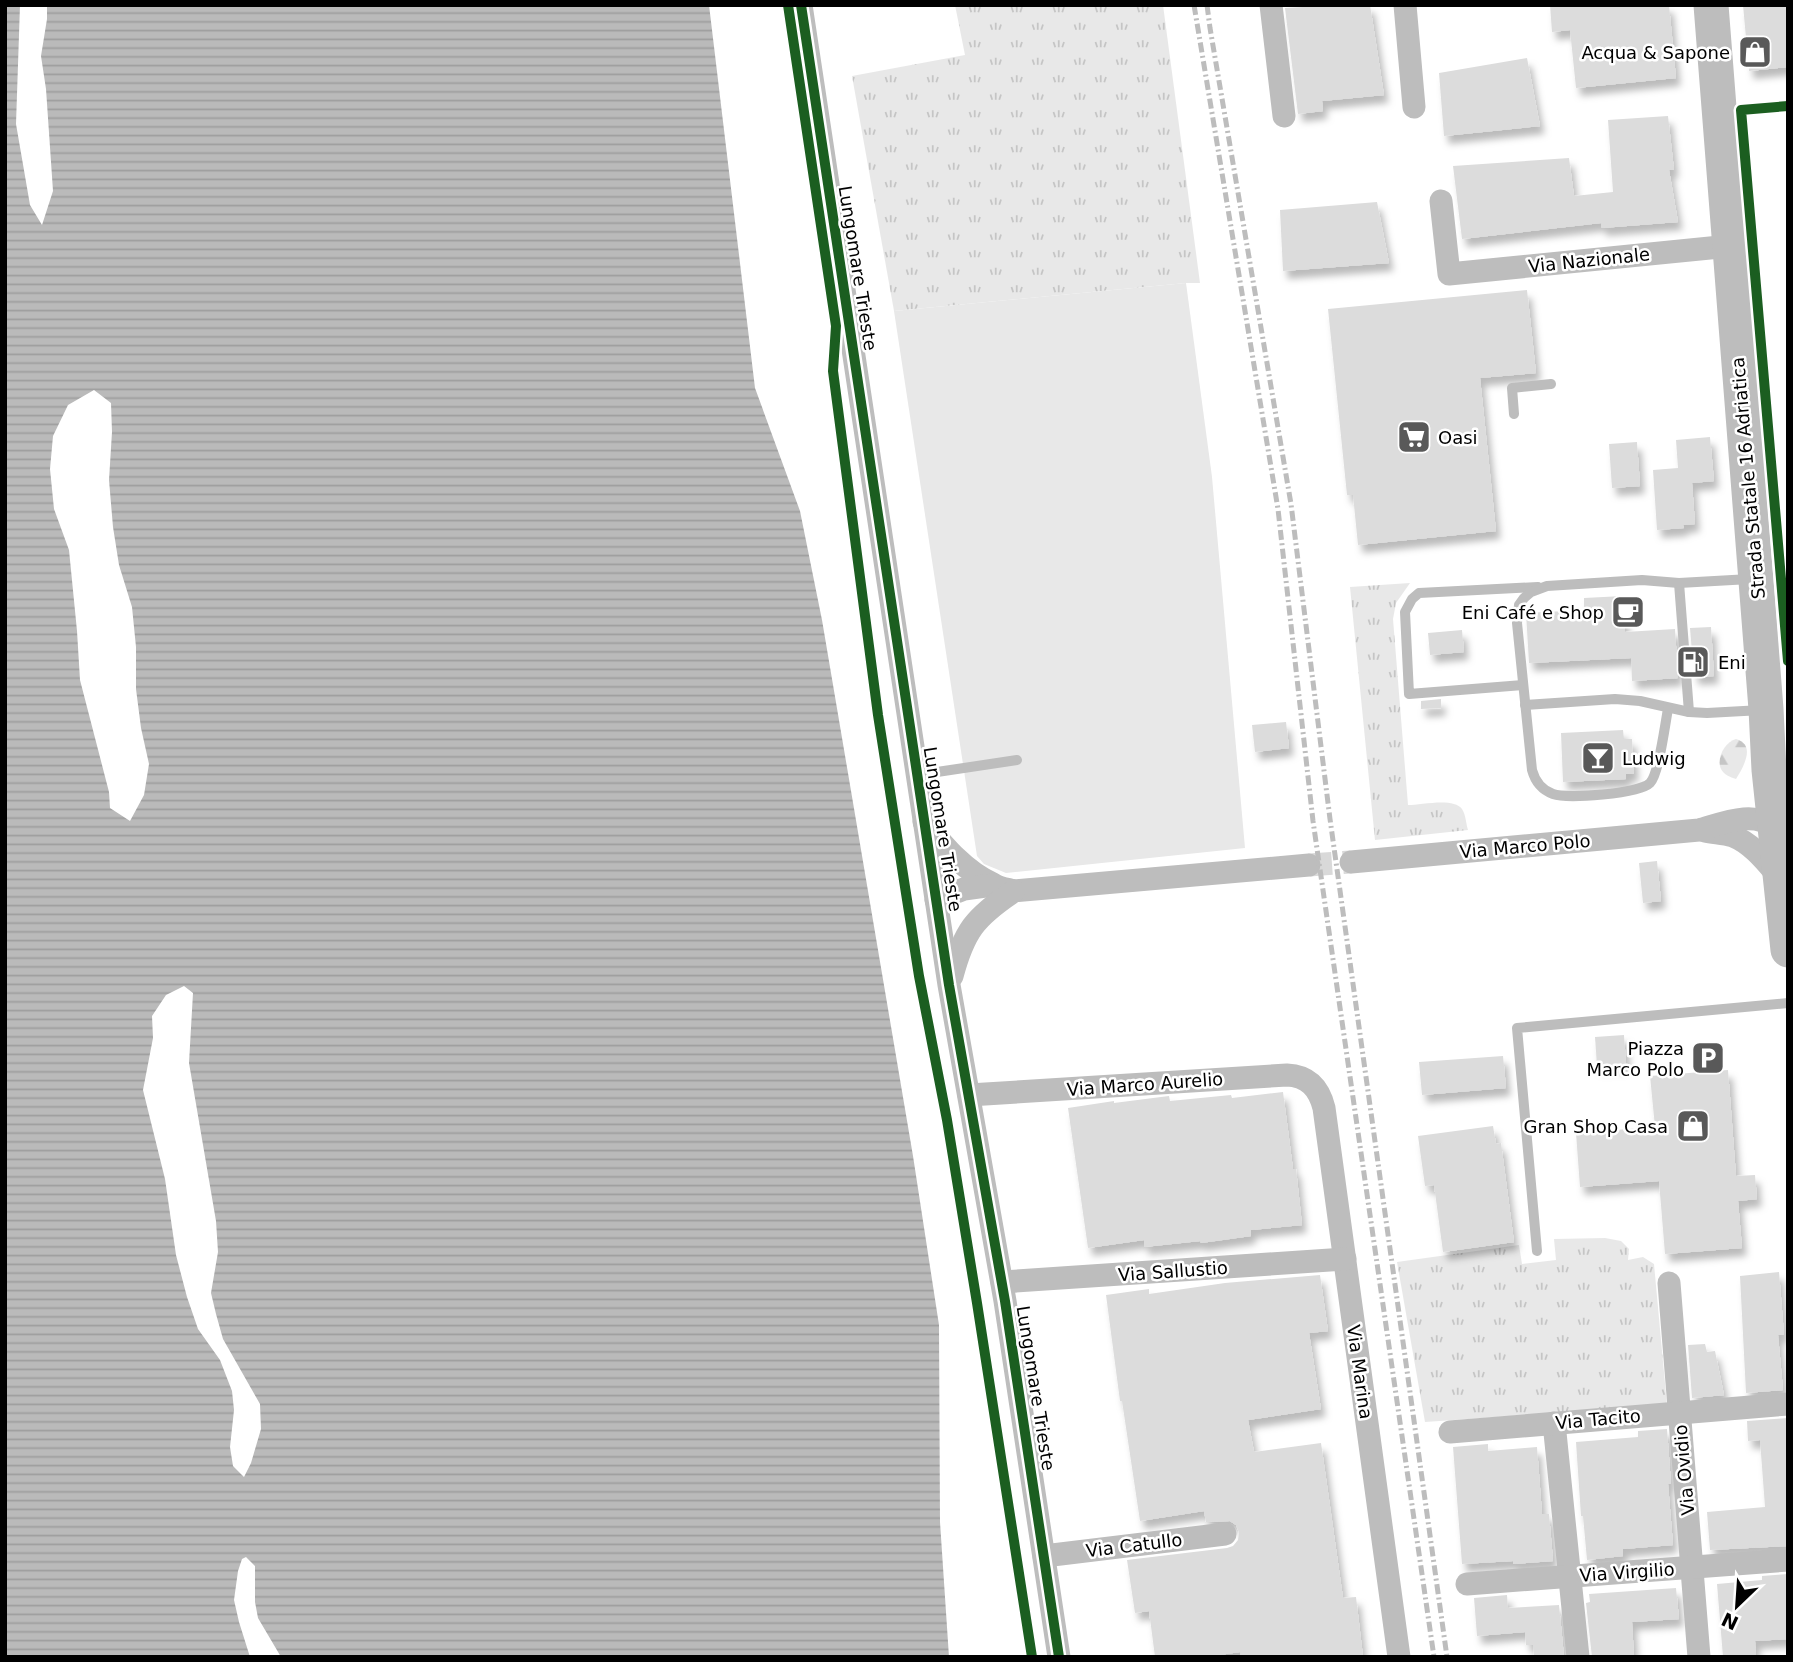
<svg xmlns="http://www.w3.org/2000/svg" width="1793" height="1662" font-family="'DejaVu Sans',sans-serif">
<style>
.grass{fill:url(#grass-tufts)}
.forest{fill:url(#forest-firs)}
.green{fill:#e8e8e8}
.water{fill:url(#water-rules)}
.pier{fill:#fff}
.building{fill:#dcdcdc;filter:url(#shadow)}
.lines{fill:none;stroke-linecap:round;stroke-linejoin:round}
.street-tunnel{stroke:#d9d9d9;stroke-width:23;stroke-dasharray:23 11;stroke-linecap:butt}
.lane{stroke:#bdbdbd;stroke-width:10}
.street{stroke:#bdbdbd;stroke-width:23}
.primary{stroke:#bdbdbd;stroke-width:35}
.rail{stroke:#bdbdbd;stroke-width:5;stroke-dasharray:10 3.5 2 3.5;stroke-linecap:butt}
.cycleway-casing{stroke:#fff;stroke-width:15}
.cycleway{stroke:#1b5e20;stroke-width:10}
.labels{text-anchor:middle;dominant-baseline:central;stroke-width:5;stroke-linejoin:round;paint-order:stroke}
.poi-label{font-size:18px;fill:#000;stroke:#fff;text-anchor:end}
.street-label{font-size:18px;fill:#000;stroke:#fff}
</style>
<defs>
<pattern id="grass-tufts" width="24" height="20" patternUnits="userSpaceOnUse" patternTransform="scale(1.75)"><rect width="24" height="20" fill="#e8e8e8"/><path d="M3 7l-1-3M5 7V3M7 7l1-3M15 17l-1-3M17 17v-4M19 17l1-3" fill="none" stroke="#c5c5c5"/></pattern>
<pattern id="forest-firs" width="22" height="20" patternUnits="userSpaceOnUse" patternTransform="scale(1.75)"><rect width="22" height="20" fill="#e8e8e8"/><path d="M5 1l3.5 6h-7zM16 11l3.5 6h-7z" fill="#c5c5c5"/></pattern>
<pattern id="water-rules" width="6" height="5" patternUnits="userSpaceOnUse" patternTransform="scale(1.75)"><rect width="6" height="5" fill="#bababa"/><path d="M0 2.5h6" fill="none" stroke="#9e9e9e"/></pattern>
<filter id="shadow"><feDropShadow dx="4.5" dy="8" stdDeviation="3.5" flood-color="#0004"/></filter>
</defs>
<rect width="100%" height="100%" fill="#fff"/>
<!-- grass -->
<g class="grass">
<path d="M 955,5 L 1163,5 L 1200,283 L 1186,283 L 894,311 L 852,76 L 965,55 Z"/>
<path d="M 1410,583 L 1396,603 L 1393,619 L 1408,805 C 1421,805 1454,797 1462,809 C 1466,815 1466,824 1468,830 L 1375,840 L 1350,587 Z"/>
<path d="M 1605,1238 L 1621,1241 L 1629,1249 L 1628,1260 L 1643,1257 L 1654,1264 L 1667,1405 L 1425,1422 L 1397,1262 L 1519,1245 L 1522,1264 L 1556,1260 L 1554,1239 Z"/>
</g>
<!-- forest -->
<path class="forest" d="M 1736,739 C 1756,745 1744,766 1736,779 C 1730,777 1724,775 1721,769 C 1716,758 1725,742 1736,739 Z"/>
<!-- green -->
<path class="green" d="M 1186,283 L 1212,477 L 1245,848 L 1006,873 L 984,864 L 977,856 L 894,311 Z"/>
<!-- water -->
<path class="water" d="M 5,5 L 709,5 L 755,388 L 800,511 L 822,620 L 913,1156 L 939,1325 L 940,1522 L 949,1657 L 5,1657 Z"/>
<!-- pier -->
<g class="pier">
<path d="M 20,5 L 47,5 L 47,19 L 41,56 L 46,89 L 53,191 L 42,225 L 30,205 L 16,124 Z"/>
<path d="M 94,390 L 111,403 L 112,432 L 109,480 L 113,527 L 119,565 L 132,607 L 136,647 L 136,689 L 141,728 L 149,764 L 144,795 L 130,821 L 110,808 L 109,792 L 80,680 L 77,631 L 69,550 L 54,509 L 50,469 L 53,436 L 68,405 Z"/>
<path d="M 184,986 L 193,993 L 189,1063 L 216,1221 L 218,1252 L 211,1293 L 216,1314 L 223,1339 L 260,1404 L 261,1429 L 251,1463 L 244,1477 L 233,1466 L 230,1447 L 234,1410 L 232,1391 L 220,1360 L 198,1329 L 187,1297 L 176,1255 L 165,1179 L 143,1090 L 153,1038 L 152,1016 L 166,995 Z"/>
<path d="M 246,1557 L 255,1566 L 255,1602 L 258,1618 L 281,1657 L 250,1657 L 239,1622 L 234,1600 L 238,1571 L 242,1559 Z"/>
</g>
<!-- building -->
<g class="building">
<path d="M 1339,5 L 1370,5 L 1384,95 L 1322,101 L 1323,111 L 1298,114 L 1285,8 Z"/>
<path d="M 1550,5 L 1669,5 L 1676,78 L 1576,88 L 1570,30 L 1552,32 Z"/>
<path d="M 1743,5 L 1788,5 L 1788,67 L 1749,71 Z"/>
<path d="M 1527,58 L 1540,126 L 1444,136 L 1439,73 Z"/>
<path d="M 1668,116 L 1674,170 L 1669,170 L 1678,222 L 1602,228 L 1601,223 L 1462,239 L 1453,166 L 1569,158 L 1574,196 L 1613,192 L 1608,120 Z"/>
<path d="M 1377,202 L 1389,263 L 1283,271 L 1280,210 Z"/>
<path d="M 1527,290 L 1536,373 L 1480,378 L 1496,531 L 1358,545 L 1353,495 L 1347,495 L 1328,309 Z"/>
<path d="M 1710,437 L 1714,481 L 1692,483 L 1695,524 L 1683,525 L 1684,528 L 1657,530 L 1653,470 L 1678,468 L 1676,440 Z"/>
<path d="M 1637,442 L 1640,486 L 1612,488 L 1609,444 Z"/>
<path d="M 1623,596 L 1625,632 L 1675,629 L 1678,678 L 1632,681 L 1631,658 L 1529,663 L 1526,613 L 1584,610 L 1584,598 Z"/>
<path d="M 1711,627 L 1714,676 L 1694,677 L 1690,628 Z"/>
<path d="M 1462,630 L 1464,652 L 1430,655 L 1428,633 Z"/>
<path d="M 1441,699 L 1441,708 L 1421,709 L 1421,701 Z"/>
<path d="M 1286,722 L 1289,748 L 1255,752 L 1252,725 Z"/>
<path d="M 1623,730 L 1624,739 L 1632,739 L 1634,774 L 1626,774 L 1626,779 L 1563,782 L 1561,733 Z"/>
<path d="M 1657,861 L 1661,901 L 1643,903 L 1639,863 Z"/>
<path d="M 1624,1035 L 1626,1064 L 1597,1066 L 1595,1037 Z"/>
<path d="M 1503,1056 L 1506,1088 L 1422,1095 L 1419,1062 Z"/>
<path d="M 1728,1070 L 1736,1176 L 1755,1175 L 1757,1199 L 1738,1201 L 1742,1248 L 1665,1254 L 1659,1181 L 1580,1187 L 1576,1133 L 1655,1127 L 1650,1076 Z"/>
<path d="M 1283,1092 L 1293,1169 L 1296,1169 L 1302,1225 L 1251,1230 L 1251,1236 L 1201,1243 L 1200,1241 L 1144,1247 L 1144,1240 L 1088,1248 L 1068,1108 L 1114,1101 L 1114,1103 L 1161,1097 L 1169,1096 L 1170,1101 L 1231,1095 L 1232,1098 Z"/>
<path d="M 1493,1126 L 1496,1144 L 1501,1143 L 1514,1242 L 1443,1252 L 1434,1185 L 1425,1186 L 1418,1136 Z"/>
<path d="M 1779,1272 L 1784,1335 L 1778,1335 L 1783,1390 L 1746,1393 L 1740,1276 Z"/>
<path d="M 1320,1275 L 1328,1331 L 1309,1333 L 1321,1409 L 1248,1420 L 1254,1452 L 1321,1443 L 1343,1598 L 1356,1597 L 1363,1657 L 1241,1657 L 1240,1652 L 1205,1657 L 1155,1657 L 1149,1611 L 1135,1613 L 1127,1560 L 1227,1548 L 1233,1546 L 1238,1540 L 1239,1532 L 1236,1525 L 1230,1521 L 1206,1522 L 1204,1511 L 1140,1521 L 1122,1401 L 1120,1401 L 1106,1295 L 1149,1289 L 1149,1294 L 1225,1283 Z"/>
<path d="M 1705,1344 L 1707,1352 L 1715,1351 L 1724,1395 L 1692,1398 L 1688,1345 Z"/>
<path d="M 1788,1418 L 1788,1546 L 1710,1550 L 1707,1512 L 1765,1507 L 1760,1440 L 1748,1441 L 1747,1421 Z"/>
<path d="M 1667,1429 L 1671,1484 L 1668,1484 L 1673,1545 L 1623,1549 L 1623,1556 L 1587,1560 L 1583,1516 L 1581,1516 L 1576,1442 L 1638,1437 L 1638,1431 Z"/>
<path d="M 1488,1444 L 1488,1451 L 1537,1447 L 1542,1514 L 1549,1514 L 1553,1561 L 1513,1564 L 1513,1561 L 1462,1564 L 1453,1447 Z"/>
<path d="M 1788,1574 L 1788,1639 L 1755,1641 L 1756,1657 L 1723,1657 L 1717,1584 L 1762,1580 L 1762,1576 Z"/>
<path d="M 1676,1588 L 1679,1619 L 1632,1622 L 1634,1657 L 1592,1657 L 1586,1603 L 1590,1602 L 1589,1594 Z"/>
<path d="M 1507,1595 L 1508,1608 L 1559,1605 L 1564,1657 L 1534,1657 L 1533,1645 L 1526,1645 L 1525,1632 L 1477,1636 L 1474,1598 Z"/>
</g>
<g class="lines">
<!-- street-tunnel -->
<path class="street-tunnel" d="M 1309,865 L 1351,862"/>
<!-- lane -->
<g class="lane">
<path d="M 1514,414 L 1512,388 L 1551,384"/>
<path d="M 1679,583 L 1689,712"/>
<path d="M 1523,685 L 1409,694 L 1405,612 L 1412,599 L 1419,593 L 1538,587"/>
<path d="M 1525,705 L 1615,699 L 1640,701 L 1689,712 L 1707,713 L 1762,710"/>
<path d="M 1668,709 C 1665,724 1659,774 1650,783 C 1639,794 1567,799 1553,794 C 1542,790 1535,781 1532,770 L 1517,623 L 1519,605 L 1524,598 L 1531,592 L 1547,586 L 1642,580 L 1679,583 L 1750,579"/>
<path d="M 917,775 L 1017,760"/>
<path d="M 1537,1251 L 1517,1028 L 1788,1003"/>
</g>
<!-- street -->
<g class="street">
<path d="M 801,5 L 949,985 L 1005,1301 L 1059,1657"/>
<path d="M 1271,5 L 1284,116"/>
<path d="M 1405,5 L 1414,107"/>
<path d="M 1441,201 L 1449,274 L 1730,246"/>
<path d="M 924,822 C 943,845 964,871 993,884 C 999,888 1007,889 1014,891 L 1309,865"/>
<path d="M 1705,831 C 1714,833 1725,833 1733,836 C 1753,844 1767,863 1780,878"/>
<path d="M 1351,862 L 1699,830 C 1721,824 1755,809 1774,828"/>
<path d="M 936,900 L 964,889 L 993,885"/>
<path d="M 952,976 C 964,931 975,917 1014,891"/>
<path d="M 969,1095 L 1287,1075 C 1308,1076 1319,1088 1324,1108 L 1399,1657"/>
<path d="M 1002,1282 L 1345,1259"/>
<path d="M 1669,1283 L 1699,1657"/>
<path d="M 1554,1423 L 1578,1657"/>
<path d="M 1450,1432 L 1788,1404"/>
<path d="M 1044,1556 L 1225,1534"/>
<path d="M 1467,1584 L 1788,1560"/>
</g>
<!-- primary -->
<path class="primary" d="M 1711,5 L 1766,709 L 1769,770 L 1788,950"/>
<!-- rail -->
<g class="rail">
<path d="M 1194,5 L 1278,509 L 1313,821 L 1434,1657"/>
<path d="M 1207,5 L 1210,28 L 1291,504 L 1330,819 L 1447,1657"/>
</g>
<defs>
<g id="cycleway">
<path d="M 788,5 L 836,326 L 833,371 L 878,715 L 919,976 L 947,1120 L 977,1303 L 1032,1657"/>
<path d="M 801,5 L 949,985 L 1005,1301 L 1059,1657"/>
<path d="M 1788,106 L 1741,110 L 1788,661"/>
</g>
</defs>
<!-- cycleway casing -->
<use href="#cycleway" class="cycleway-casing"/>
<!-- cycleway -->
<use href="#cycleway" class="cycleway"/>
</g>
<!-- icons -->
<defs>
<symbol id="shop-square" viewBox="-11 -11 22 22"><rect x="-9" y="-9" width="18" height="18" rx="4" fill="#595959" stroke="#fff"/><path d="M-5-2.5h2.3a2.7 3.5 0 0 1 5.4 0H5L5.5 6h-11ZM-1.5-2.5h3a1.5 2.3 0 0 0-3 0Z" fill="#fff"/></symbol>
<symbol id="supermarket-square" viewBox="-11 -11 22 22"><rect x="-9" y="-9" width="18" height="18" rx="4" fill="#595959" stroke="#fff"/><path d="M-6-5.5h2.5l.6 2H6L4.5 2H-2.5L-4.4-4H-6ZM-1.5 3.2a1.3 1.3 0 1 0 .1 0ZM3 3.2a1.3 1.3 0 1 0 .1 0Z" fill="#fff"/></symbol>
<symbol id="cafe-square" viewBox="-11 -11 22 22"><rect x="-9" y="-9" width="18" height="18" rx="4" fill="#595959" stroke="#fff"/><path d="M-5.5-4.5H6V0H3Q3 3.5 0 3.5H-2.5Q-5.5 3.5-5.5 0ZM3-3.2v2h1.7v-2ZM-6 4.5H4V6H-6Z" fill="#fff"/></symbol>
<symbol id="fuel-square" viewBox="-11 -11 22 22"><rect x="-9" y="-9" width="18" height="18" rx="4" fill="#595959" stroke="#fff"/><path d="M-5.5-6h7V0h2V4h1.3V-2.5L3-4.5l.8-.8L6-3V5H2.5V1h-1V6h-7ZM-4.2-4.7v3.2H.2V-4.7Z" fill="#fff"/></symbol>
<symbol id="bar-square" viewBox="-11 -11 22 22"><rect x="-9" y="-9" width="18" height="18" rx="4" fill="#595959" stroke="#fff"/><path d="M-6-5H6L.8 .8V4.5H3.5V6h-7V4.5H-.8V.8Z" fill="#fff"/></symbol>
<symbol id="parking-square" viewBox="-11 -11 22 22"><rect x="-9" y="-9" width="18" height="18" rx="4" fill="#595959" stroke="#fff"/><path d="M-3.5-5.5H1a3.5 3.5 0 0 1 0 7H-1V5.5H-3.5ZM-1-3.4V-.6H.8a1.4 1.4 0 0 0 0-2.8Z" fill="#fff"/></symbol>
</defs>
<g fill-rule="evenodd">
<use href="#shop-square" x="1736" y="33" width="38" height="38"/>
<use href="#supermarket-square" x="1395" y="418" width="38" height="38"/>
<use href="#cafe-square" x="1609" y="593" width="38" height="38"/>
<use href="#fuel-square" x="1674" y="643" width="38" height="38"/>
<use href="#bar-square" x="1579" y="739" width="38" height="38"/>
<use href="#parking-square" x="1689" y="1039" width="38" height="38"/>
<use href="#shop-square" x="1674" y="1107" width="38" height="38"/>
</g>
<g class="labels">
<!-- poi labels -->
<g class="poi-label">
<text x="1730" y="52">Acqua &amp; Sapone</text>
<text x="1438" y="437" text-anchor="start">Oasi</text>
<text x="1604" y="612">Eni Café e Shop</text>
<text x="1718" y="662" text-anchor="start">Eni</text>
<text x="1622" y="758" text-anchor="start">Ludwig</text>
<text x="1684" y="1048">Piazza<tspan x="1684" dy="21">Marco Polo</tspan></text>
<text x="1668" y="1126">Gran Shop Casa</text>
</g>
<!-- street labels -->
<g class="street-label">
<text transform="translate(1589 260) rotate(-6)">Via Nazionale</text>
<text transform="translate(858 268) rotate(81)">Lungomare Trieste</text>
<text transform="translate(1748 478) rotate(-95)">Strada Statale 16 Adriatica</text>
<text transform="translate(943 829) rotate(81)">Lungomare Trieste</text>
<text transform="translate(1525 846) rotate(-5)">Via Marco Polo</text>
<text transform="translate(1145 1084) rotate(-4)">Via Marco Aurelio</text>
<text transform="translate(1173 1271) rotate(-4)">Via Sallustio</text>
<text transform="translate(1360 1372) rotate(82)">Via Marina</text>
<text transform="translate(1036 1388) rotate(81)">Lungomare Trieste</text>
<text transform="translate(1598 1419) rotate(-5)">Via Tacito</text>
<text transform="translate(1684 1470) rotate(-95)">Via Ovidio</text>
<text transform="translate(1134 1545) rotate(-7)">Via Catullo</text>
<text transform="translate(1627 1572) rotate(-4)">Via Virgilio</text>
</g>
</g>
<!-- border -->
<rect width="1793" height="1662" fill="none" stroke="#000000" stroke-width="14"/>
<!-- north arrow -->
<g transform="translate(1737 1606) rotate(205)" stroke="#ffffff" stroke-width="5" paint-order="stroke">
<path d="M0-5L12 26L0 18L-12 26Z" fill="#000000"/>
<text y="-10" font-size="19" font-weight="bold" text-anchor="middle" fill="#000000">N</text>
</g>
</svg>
